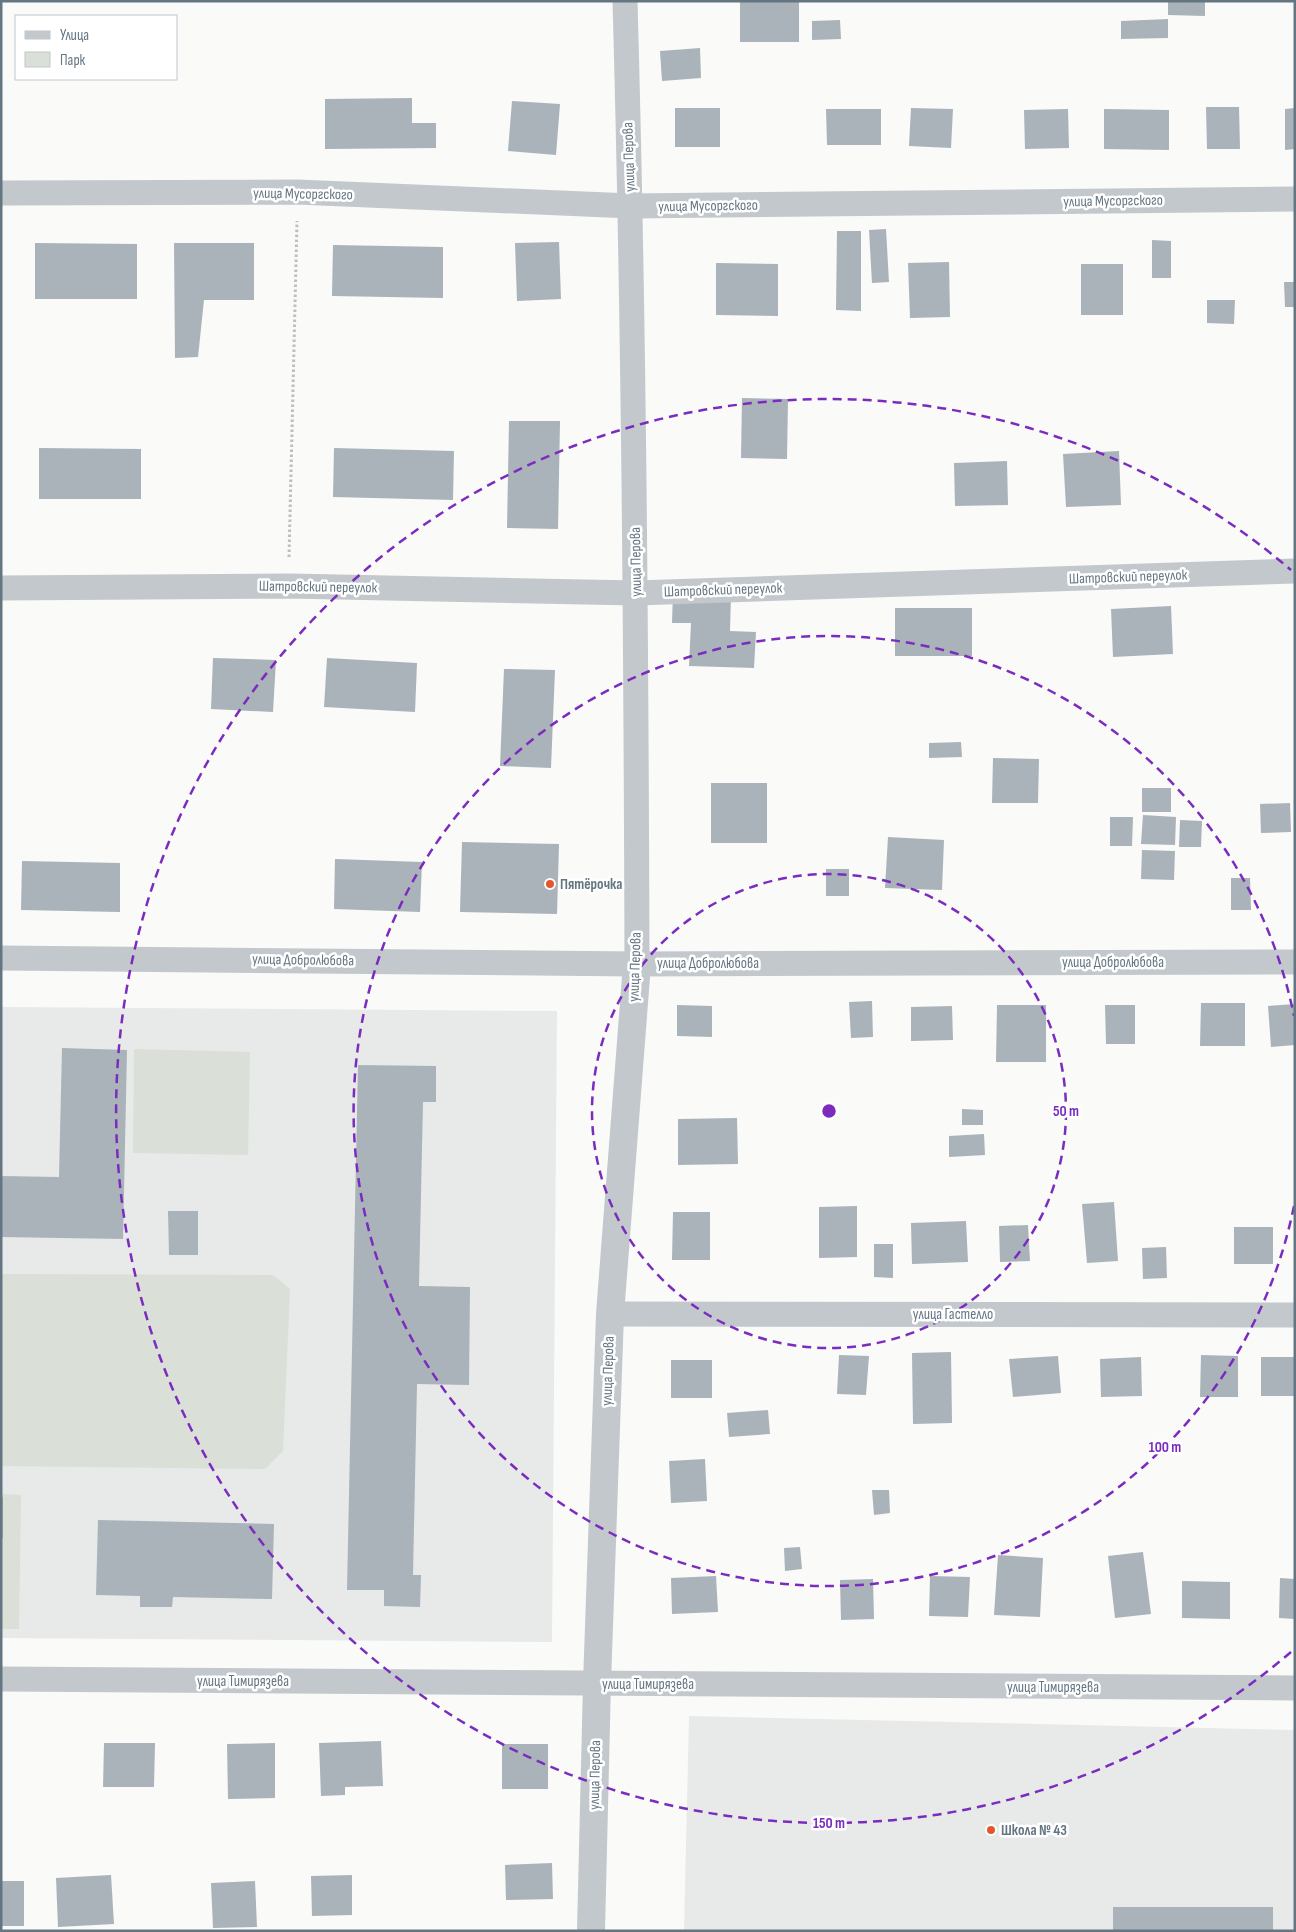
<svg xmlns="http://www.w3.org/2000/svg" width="1296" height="1932" font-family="'Sofia Sans Condensed',sans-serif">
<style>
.built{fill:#e8e9e9}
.green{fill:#dadfd7}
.building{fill:#aab3b9}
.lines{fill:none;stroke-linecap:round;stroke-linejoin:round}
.path{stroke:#bbbfc2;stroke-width:3;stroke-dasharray:2.5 2.5;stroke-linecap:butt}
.minor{stroke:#c3c8cc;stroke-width:25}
.tertiary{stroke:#c3c8cc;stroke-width:28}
.ring{fill:none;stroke:#7b2cbf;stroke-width:2.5;stroke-dasharray:9 6}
.poi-dot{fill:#e4572e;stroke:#fff;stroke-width:2}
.labels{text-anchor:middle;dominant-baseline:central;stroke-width:5;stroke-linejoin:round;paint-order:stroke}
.street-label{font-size:15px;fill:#657683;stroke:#fff}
.poi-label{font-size:15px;font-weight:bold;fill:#657683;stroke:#fff;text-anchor:start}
.centre{fill:#7b2cbf;stroke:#fff;stroke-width:2.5}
.ring-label{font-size:15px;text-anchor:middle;font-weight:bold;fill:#7b2cbf;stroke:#fff;stroke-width:5;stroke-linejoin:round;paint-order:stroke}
</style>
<rect width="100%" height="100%" fill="#fafaf8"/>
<!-- built -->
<g class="built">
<path d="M 1,1007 L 557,1011 L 552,1642 L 1,1638 Z"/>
<path d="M 689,1716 L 1295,1730 L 1295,1931 L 684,1931 Z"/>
</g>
<!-- green -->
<g class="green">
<path d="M 134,1049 L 250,1052 L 248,1155 L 133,1153 Z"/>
<path d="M 1,1274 L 273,1275 L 290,1289 L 283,1451 L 265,1469 L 1,1466 Z"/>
<path d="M 1,1494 L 21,1495 L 19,1629 L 1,1629 Z"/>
</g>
<!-- building -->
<g class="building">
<rect x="740" y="1" width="59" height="41"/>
<path d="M 1168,1 L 1205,1 L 1205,16 L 1168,15 Z"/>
<path d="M 1168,19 L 1168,38 L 1121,39 L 1121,21 Z"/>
<path d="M 840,20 L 841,39 L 812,40 L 812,21 Z"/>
<path d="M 700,48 L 701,78 L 662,81 L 660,51 Z"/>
<path d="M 412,98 L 412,123 L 436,123 L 436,148 L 325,149 L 325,99 Z"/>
<path d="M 512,101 L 560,104 L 556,155 L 508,151 Z"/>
<path d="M 1206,107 L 1239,107 L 1240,149 L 1207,149 Z"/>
<rect x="675" y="108" width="45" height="39"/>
<path d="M 911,108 L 953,109 L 951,148 L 909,146 Z"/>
<path d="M 1295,108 L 1295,149 L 1285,150 L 1285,109 Z"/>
<path d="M 826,109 L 881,109 L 881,145 L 827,145 Z"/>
<path d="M 1068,109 L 1069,148 L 1025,149 L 1024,110 Z"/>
<path d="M 1104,109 L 1169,110 L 1169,150 L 1104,149 Z"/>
<path d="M 886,229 L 889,282 L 872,283 L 869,230 Z"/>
<path d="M 837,231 L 861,231 L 861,311 L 836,310 Z"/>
<path d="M 1152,240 L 1171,241 L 1171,278 L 1152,278 Z"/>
<path d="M 559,242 L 561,299 L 517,301 L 515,243 Z"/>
<path d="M 35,243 L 137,244 L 137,299 L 35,299 Z"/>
<path d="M 174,243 L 254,243 L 254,300 L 204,300 L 198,357 L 175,358 Z"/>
<path d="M 333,245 L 443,247 L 443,298 L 332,296 Z"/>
<path d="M 949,262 L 950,317 L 910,318 L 908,263 Z"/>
<path d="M 716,263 L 778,264 L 778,316 L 716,315 Z"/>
<rect x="1081" y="264" width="42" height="51"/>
<path d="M 1284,282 L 1295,282 L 1295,307 L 1285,307 Z"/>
<path d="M 1207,300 L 1235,300 L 1234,324 L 1207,323 Z"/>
<path d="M 742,398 L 788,399 L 787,459 L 741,458 Z"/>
<path d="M 509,421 L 560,421 L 558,529 L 507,528 Z"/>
<path d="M 39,448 L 141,449 L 141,499 L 39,499 Z"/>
<path d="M 334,448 L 454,451 L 453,500 L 333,497 Z"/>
<path d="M 1119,451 L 1121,505 L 1066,507 L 1063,454 Z"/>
<path d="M 1007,461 L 1008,505 L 955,506 L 954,463 Z"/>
<path d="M 673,592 L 731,594 L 730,631 L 756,632 L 754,668 L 689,666 L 691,623 L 672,623 Z"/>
<path d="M 1171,606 L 1173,654 L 1113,657 L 1111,609 Z"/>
<rect x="895" y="608" width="77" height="48"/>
<path d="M 213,658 L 276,660 L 273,712 L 211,709 Z"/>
<path d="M 327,658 L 417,663 L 415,712 L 324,707 Z"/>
<path d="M 504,669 L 555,670 L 551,768 L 500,766 Z"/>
<path d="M 961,742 L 962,757 L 929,758 L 929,743 Z"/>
<path d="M 993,758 L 1039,759 L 1038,803 L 992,803 Z"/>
<rect x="711" y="783" width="56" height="60"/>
<rect x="1142" y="788" width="29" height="24"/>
<path d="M 1290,803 L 1291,832 L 1261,833 L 1260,804 Z"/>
<path d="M 1143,815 L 1176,817 L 1175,845 L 1141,844 Z"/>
<path d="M 1110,817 L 1133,817 L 1132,846 L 1110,846 Z"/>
<path d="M 1180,820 L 1202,821 L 1201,847 L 1179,847 Z"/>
<path d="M 888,837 L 944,840 L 942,890 L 885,888 Z"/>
<path d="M 462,842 L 559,844 L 557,914 L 460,912 Z"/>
<path d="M 1142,850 L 1175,851 L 1174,880 L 1141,879 Z"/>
<path d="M 335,859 L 422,862 L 420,912 L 334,909 Z"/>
<path d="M 22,861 L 120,863 L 120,912 L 21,910 Z"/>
<rect x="826" y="869" width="23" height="27"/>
<path d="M 1231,878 L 1250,878 L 1251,910 L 1231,910 Z"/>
<path d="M 872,1001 L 873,1037 L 851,1038 L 849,1002 Z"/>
<path d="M 1201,1003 L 1245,1003 L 1245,1046 L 1200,1046 Z"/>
<path d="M 1295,1004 L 1295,1045 L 1271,1047 L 1268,1006 Z"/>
<path d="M 677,1005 L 712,1006 L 712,1037 L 677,1036 Z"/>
<path d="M 997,1005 L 1046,1005 L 1046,1062 L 996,1062 Z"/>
<path d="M 1105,1005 L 1135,1005 L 1135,1044 L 1106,1044 Z"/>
<path d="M 952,1006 L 953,1040 L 911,1041 L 911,1007 Z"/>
<path d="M 62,1048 L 127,1050 L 123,1239 L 1,1237 L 1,1176 L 59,1177 Z"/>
<path d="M 358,1065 L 436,1066 L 436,1102 L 423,1102 L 419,1286 L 470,1287 L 469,1385 L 417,1384 L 413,1575 L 421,1575 L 420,1607 L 384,1606 L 384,1590 L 347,1590 Z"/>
<path d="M 962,1109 L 983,1110 L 983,1125 L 962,1125 Z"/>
<path d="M 737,1118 L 738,1164 L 678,1165 L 678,1119 Z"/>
<path d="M 984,1134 L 985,1155 L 949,1157 L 949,1136 Z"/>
<path d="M 1114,1202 L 1118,1261 L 1087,1263 L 1082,1204 Z"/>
<path d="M 857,1206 L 857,1257 L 819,1258 L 819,1207 Z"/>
<path d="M 168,1211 L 198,1211 L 198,1255 L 169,1255 Z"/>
<path d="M 673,1212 L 710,1212 L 710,1260 L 672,1260 Z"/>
<path d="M 966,1221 L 968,1262 L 912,1264 L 911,1223 Z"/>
<path d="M 1028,1225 L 1030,1261 L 1000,1262 L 999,1226 Z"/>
<rect x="1234" y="1227" width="39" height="37"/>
<path d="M 874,1244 L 893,1244 L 893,1278 L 874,1277 Z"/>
<path d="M 1166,1247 L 1167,1278 L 1143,1279 L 1142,1248 Z"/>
<path d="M 951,1352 L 952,1423 L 913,1424 L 912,1353 Z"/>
<path d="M 839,1355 L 869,1356 L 866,1395 L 837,1394 Z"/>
<path d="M 1201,1355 L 1238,1356 L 1238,1397 L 1200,1397 Z"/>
<path d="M 1058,1356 L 1061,1393 L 1013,1397 L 1009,1359 Z"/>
<path d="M 1141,1357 L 1142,1396 L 1101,1397 L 1100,1359 Z"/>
<rect x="1261" y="1357" width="34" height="39"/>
<rect x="671" y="1360" width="41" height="38"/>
<path d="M 768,1410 L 770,1434 L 729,1437 L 727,1413 Z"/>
<path d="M 705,1459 L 707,1501 L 671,1503 L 669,1461 Z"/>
<path d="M 872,1490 L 889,1490 L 890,1513 L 874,1515 Z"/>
<rect x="1" y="1497" width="2" height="41"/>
<path d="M 98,1520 L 274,1524 L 272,1599 L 173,1597 L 172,1607 L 140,1607 L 140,1596 L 96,1595 Z"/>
<path d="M 800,1547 L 802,1569 L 785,1571 L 784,1548 Z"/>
<path d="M 1143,1552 L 1151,1614 L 1115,1618 L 1108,1556 Z"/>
<path d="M 998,1555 L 1043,1558 L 1040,1617 L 994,1615 Z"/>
<path d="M 716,1576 L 718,1612 L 672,1614 L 671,1578 Z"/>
<path d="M 930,1576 L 970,1577 L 968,1617 L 929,1616 Z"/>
<path d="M 1280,1578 L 1295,1579 L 1295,1619 L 1279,1618 Z"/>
<path d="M 873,1579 L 874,1619 L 841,1620 L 840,1580 Z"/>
<path d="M 1182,1581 L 1230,1582 L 1230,1619 L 1182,1618 Z"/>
<path d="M 381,1741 L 383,1786 L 345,1787 L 345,1795 L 321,1796 L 319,1743 Z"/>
<path d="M 104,1743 L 155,1743 L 154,1787 L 103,1787 Z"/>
<path d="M 275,1743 L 275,1798 L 228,1799 L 227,1744 Z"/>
<rect x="502" y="1744" width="46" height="45"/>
<path d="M 552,1863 L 553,1899 L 506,1900 L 505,1865 Z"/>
<path d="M 111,1875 L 114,1924 L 58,1927 L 56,1878 Z"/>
<path d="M 352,1875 L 352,1915 L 312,1916 L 311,1876 Z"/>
<rect x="1" y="1881" width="23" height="45"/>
<path d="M 255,1881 L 257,1927 L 213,1928 L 211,1883 Z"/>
<rect x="1113" y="1907" width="160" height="24"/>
</g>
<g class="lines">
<!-- path -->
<path class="path" d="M 289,557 L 297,221"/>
<!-- minor -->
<g class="minor">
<path d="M 625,1 C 634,322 636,643 637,964"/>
<path d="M 1,193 L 297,192 L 631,206 L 1295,199"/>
<path d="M 1,588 L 289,586 L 636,593 L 1295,571"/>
<path d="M 1,958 L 637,964 L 1295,962"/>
<path d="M 610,1314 L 1295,1315"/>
<path d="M 1,1679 L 1295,1688"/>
</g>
<!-- tertiary -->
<path class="tertiary" d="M 591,1931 L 597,1683 L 610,1314 L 637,964"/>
</g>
<!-- distance rings -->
<g class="ring">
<circle cx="829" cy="1111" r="237"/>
<path d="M1294 1206A475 475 0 1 1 1294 1016"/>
<path d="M1291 1652A712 712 0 1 1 1291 570"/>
</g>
<!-- markers -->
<g class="poi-dot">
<circle cx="550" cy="884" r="5"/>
<circle cx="991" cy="1830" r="5"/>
</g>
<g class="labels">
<!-- street labels -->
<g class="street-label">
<text transform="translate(629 157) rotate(-92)">улица Перова</text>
<text transform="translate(303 194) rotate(1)">улица Мусоргского</text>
<text transform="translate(1113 201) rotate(-1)">улица Мусоргского</text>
<text transform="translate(708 206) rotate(-1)">улица Мусоргского</text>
<text transform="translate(636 562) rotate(-91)">улица Перова</text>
<text transform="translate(1128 577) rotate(-2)">Шатровский переулок</text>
<text transform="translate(318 587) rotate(1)">Шатровский переулок</text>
<text transform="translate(723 590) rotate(-2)">Шатровский переулок</text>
<text transform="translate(303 960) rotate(1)">улица Добролюбова</text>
<text x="1113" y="962">улица Добролюбова</text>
<text x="708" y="963">улица Добролюбова</text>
<text transform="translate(635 967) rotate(-88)">улица Перова</text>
<text x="953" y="1314">улица Гастелло</text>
<text transform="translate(608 1371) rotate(-88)">улица Перова</text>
<text x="243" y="1681">улица Тимирязева</text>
<text x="648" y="1684">улица Тимирязева</text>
<text x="1053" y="1687">улица Тимирязева</text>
<text transform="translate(595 1775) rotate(-89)">улица Перова</text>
</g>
<!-- poi labels -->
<g class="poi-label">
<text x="560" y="884">Пятёрочка</text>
<text x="1001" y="1830">Школа № 43</text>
</g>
</g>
<circle cx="829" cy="1111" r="8" class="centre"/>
<g class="ring-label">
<text x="1066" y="1116">50 m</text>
<text x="1165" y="1452">100 m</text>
<text x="829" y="1828">150 m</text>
</g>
<!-- border -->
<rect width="1296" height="1932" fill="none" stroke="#657683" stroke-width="5"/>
<!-- legend -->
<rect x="15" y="15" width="162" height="65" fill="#ffffff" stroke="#c1c8cd"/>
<rect x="25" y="31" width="25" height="8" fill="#c3c8cc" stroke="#c1c8cd"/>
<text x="60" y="40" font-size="15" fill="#657683">Улица</text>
<rect x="25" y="52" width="25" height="15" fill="#dadfd7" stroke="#c1c8cd"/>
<text x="60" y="65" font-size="15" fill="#657683">Парк</text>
</svg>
